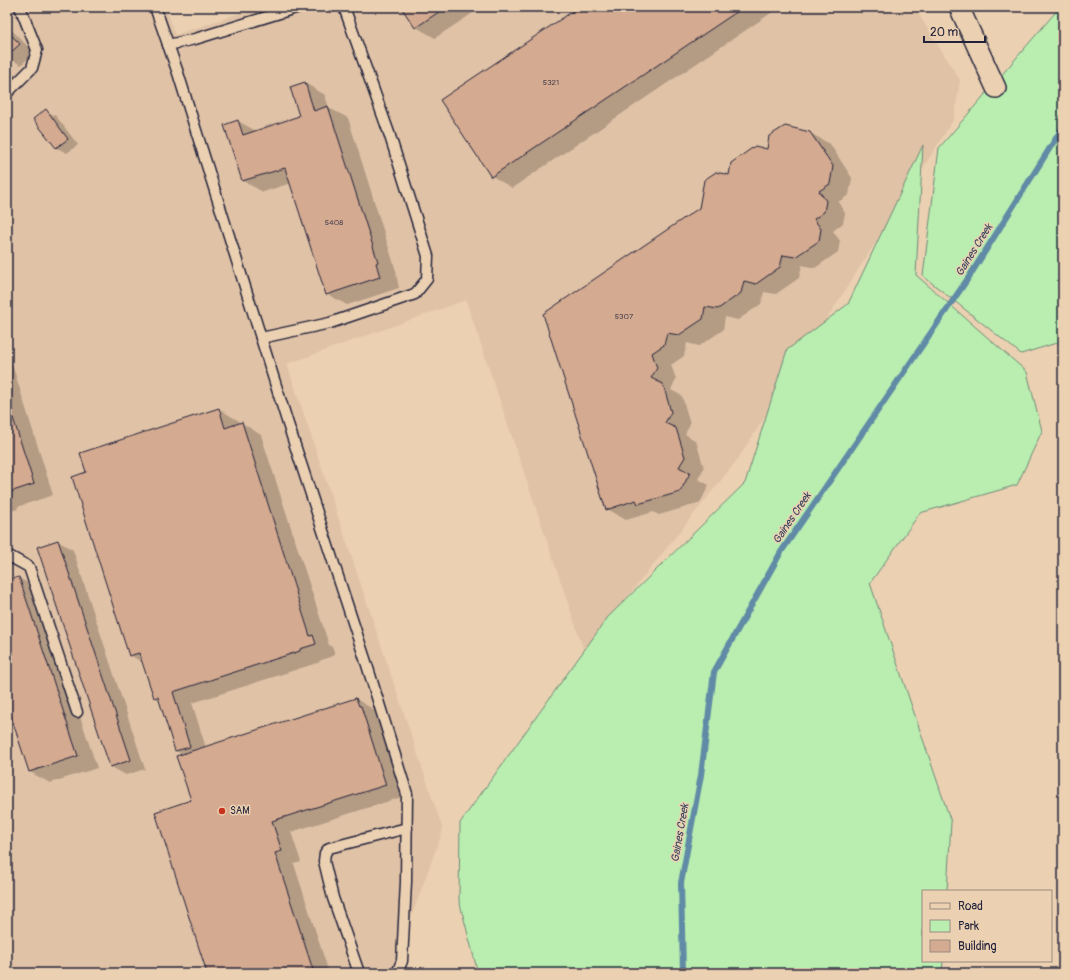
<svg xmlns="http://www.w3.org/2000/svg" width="1070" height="980" font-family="Pangolin,sans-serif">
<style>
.built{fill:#e0c2a6}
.green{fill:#b9eeb0;stroke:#6e8876}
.shadow{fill:#0003}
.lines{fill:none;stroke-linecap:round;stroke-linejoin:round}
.stream{stroke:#608aa5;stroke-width:6}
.building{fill:#d4aa90;stroke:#22223b}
.service-casing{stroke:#22223b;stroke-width:13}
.minor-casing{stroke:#22223b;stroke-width:22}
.service{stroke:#ebd1b2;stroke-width:10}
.minor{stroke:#ebd1b2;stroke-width:19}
.poi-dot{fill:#c8321e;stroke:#ebd1b2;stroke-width:1.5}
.labels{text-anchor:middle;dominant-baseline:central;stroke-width:3;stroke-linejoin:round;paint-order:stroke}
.number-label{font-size:8px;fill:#4e4450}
.poi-label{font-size:10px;fill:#22223b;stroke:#ebd1b2;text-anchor:start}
.water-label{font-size:11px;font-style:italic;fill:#37455e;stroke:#ebd1b2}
</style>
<rect width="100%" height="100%" fill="#ebd1b2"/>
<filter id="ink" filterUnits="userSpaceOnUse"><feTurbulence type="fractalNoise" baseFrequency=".025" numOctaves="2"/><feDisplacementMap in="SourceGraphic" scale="8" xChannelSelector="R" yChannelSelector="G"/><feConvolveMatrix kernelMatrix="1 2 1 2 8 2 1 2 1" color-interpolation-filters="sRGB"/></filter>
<g filter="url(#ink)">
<!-- built -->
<path class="built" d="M 7,7 L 166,7 L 175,35 L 258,7 L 914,7 L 960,80 L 954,119 L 738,459 L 584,651 L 466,300 L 287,364 L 443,830 L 391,973 L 7,973 Z"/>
<!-- green -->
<g class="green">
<path d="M 1060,7 L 1063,7 L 1063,341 L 1021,354 L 923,276 L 939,148 Z"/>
<path d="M 923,145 L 916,275 L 1027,372 L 1042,431 L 1017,485 L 920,513 L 870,583 L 951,822 L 947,891 L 923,891 L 923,961 L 943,961 L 942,973 L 478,973 L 459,900 L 460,823 L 608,617 L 745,483 L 787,350 L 848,304 Z"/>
</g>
<!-- shadow -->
<g class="shadow">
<path d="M 402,7 L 482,7 L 435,38 L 416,27 Z"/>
<path d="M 581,7 L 780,7 L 512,188 L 492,176 Z"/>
<path d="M 7,25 L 34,53 L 21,65 L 12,60 L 7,65 Z"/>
<path d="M 7,67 L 20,81 L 7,93 Z"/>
<path d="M 305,83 L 325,95 L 329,108 L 348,118 L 397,274 L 396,274 L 399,288 L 347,305 L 327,294 L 291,183 L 263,192 L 243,181 L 225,125 L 238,121 L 256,131 L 300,117 Z"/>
<path d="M 46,111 L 56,116 L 78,145 L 67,153 L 57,148 L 35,119 Z"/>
<path d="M 810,133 L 830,144 L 852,178 L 849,195 L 838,202 L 845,213 L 843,223 L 833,231 L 840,241 L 838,252 L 815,268 L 802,265 L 799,278 L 776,294 L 764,292 L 761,304 L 738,320 L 725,317 L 723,330 L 699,346 L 687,343 L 684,356 L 671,365 L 676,379 L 671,390 L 682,396 L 690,424 L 685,434 L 696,441 L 704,468 L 698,479 L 709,485 L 700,503 L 659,515 L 653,512 L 626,520 L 607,509 L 545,314 L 700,209 L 730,176 L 768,150 Z"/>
<path d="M 7,348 L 53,495 L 17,507 L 18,509 L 7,512 Z"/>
<path d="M 219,409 L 239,421 L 240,424 L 242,423 L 261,435 L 329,645 L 333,648 L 335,655 L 319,661 L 320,662 L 192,703 L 206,748 L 356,699 L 376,711 L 405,796 L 291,832 L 301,862 L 294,864 L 329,973 L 208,973 L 192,801 L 183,755 L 176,751 L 160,700 L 155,697 L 143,663 L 130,655 L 87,473 Z"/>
<path d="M 58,541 L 73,550 L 145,769 L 126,775 L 111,767 Z"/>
<path d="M 19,578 L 38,589 L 97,768 L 50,783 L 30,772 L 7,701 L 7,581 Z"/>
</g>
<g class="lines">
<!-- stream -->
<path class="stream" d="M 683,973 L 681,883 L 701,775 L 714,672 L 781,552 L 969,277 L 1063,127"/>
</g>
<!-- building -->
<g class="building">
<path d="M 401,7 L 446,7 L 415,28 Z"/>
<path d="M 579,7 L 744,7 L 491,177 L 440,100 Z"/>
<path d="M 7,31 L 20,44 L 7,56 Z"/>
<path d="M 305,82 L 314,111 L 328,106 L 378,262 L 376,263 L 380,277 L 326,295 L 285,168 L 242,181 L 224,125 L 238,120 L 243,135 L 299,116 L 290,87 Z"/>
<path d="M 46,109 L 68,139 L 56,148 L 33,119 Z"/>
<path d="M 785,126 L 810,132 L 833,166 L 830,184 L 819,191 L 826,201 L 824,212 L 814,219 L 821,229 L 819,241 L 795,257 L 783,255 L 780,267 L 756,284 L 744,281 L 741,293 L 718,309 L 705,307 L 703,319 L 679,335 L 667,333 L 664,345 L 652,353 L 657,368 L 651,378 L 663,384 L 671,412 L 665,423 L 676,428 L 685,457 L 679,467 L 690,473 L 680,492 L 638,504 L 636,500 L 606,510 L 543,314 L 699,208 L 704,180 L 716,172 L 729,175 L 731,163 L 755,146 L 767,149 L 769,136 Z"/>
<path d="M 7,399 L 34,484 L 7,493 Z"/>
<path d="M 219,408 L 225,428 L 242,422 L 310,636 L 313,635 L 316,644 L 300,649 L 300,651 L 173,692 L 190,747 L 175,751 L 158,697 L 154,698 L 139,653 L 129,656 L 72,477 L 86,472 L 80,453 Z"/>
<path d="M 58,540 L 131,760 L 110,767 L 37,547 Z"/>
<path d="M 19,577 L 78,756 L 29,772 L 7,704 L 7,580 Z"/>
<path d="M 356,698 L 359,706 L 361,706 L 386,785 L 272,821 L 282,851 L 275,853 L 314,973 L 207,973 L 155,812 L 191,800 L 176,756 Z"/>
</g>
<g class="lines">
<defs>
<g id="service">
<path d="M 155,7 L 178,73 L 288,424 L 367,665 L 407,794 L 406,882 L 402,961 L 397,973"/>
<path d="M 168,45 L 195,39 L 299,7"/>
<path d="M 7,93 L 32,68 L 37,50 L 20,7"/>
<path d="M 261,338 L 330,323 L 415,294 L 427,279 L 428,256 L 389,133 L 344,7"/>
<path d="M 7,557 L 9,556 L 29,567 L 77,712"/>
<path d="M 359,973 L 333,898 L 324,861 L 325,853 L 329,848 L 407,828"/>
</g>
<path id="minor" d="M 959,7 L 996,88"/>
</defs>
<!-- service casing -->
<use href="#service" class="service-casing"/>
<!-- minor casing -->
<use href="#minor" class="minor-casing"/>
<!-- service -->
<use href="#service" class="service"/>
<!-- minor -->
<use href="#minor" class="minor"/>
</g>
</g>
<!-- markers -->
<circle class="poi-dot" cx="222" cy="811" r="4"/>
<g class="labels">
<!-- number labels -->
<g class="number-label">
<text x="551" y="82">5321</text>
<text x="334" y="222">5408</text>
<text x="624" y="316">5307</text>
</g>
<!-- poi labels -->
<g class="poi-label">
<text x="230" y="811">SAM</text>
</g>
<!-- water labels -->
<g class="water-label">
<text transform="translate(974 250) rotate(-58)">Gaines Creek</text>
<text transform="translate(792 518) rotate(-56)">Gaines Creek</text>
<text transform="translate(680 833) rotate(-80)">Gaines Creek</text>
</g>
</g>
<!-- margin -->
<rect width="1070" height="980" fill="none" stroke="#ebd1b2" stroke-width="24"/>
<rect x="12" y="12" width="1046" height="956" fill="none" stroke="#22223b" stroke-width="1.5" filter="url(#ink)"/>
<!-- legend -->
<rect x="922" y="890" width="130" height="72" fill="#ebd1b2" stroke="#9b8b82"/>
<rect x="930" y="903" width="20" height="6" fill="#ebd1b2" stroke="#9b8b82"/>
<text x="958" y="910" font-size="12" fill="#22223b">Road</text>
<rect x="930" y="920" width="20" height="12" fill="#b9eeb0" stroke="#9b8b82"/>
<text x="958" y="930" font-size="12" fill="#22223b">Park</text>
<rect x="930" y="940" width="20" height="12" fill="#d4aa90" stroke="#9b8b82"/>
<text x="958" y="950" font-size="12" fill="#22223b">Building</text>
<!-- scale -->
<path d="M924 36v6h61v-6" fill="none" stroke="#22223b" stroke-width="2"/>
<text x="930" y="36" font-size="12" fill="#22223b" stroke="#ebd1b2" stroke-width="3" paint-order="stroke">20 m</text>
</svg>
